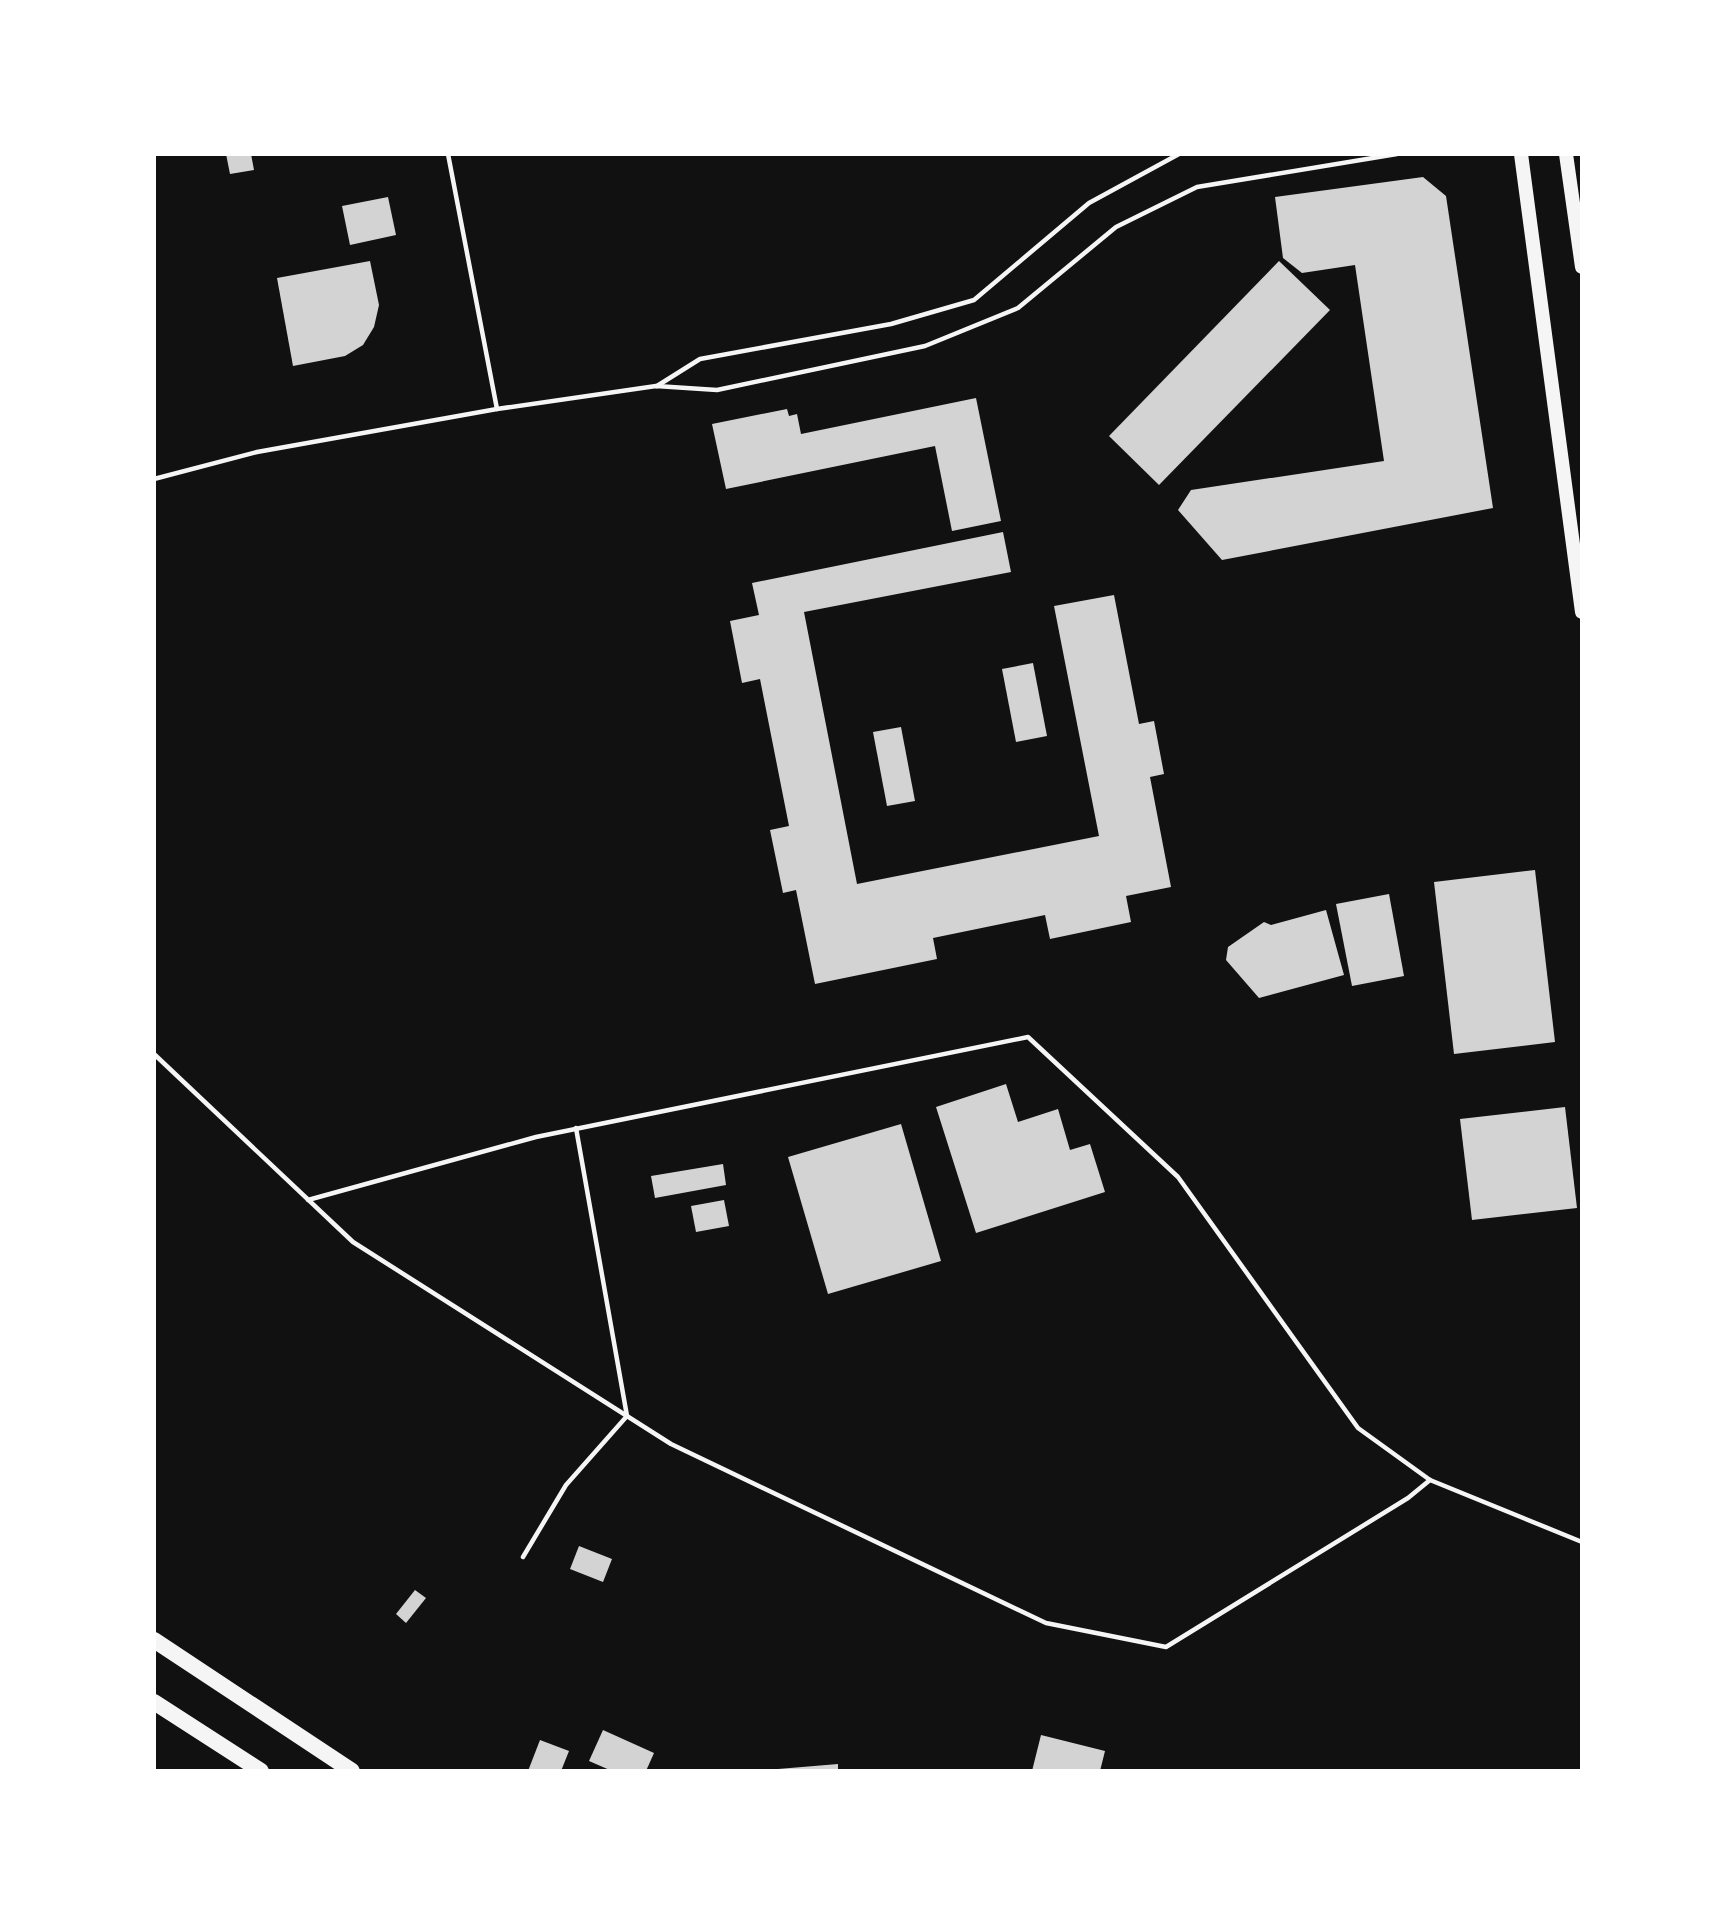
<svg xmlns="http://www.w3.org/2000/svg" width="1736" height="1925" font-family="'Alegreya Sans',sans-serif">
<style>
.building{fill:#d3d3d3}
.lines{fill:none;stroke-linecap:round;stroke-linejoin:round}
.service{stroke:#f5f5f5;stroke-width:4.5}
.secondary{stroke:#f5f5f5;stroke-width:14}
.trunk{stroke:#f5f5f5;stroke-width:16}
</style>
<rect width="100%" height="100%" fill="#111"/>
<!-- building -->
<g class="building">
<path d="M 226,154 L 251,154 L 254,170 L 230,174 Z"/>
<path d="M 1423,177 L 1446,196 L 1493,508 L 1222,560 L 1178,510 L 1191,490 L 1384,461 L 1355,265 L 1302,273 L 1283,258 L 1275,197 Z"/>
<path d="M 388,197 L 396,235 L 350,245 L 342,206 Z"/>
<path d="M 370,261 L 379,305 L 374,327 L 363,345 L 345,356 L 293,366 L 277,278 Z"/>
<path d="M 1279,261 L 1330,310 L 1159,485 L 1109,436 Z"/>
<path d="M 976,398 L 1001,521 L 952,531 L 935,446 L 726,489 L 712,424 L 787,409 L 789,416 L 797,414 L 801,434 Z"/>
<path d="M 1003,532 L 1011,572 L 804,612 L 857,884 L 1099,836 L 1054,606 L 1114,595 L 1139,724 L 1154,721 L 1164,774 L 1150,777 L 1171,887 L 1126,896 L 1131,922 L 1050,939 L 1045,915 L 933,938 L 937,959 L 815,984 L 796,890 L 783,893 L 770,830 L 789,826 L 760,679 L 742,683 L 730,621 L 759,615 L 752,583 Z"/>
<path d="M 1033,663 L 1047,736 L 1016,742 L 1002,669 Z"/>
<path d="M 901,727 L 915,801 L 887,806 L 873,732 Z"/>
<path d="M 1535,870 L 1555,1042 L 1454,1054 L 1434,882 Z"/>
<path d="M 1389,894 L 1404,976 L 1352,986 L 1336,904 Z"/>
<path d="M 1326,910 L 1344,975 L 1259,998 L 1226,960 L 1228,947 L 1264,922 L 1271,925 Z"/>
<path d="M 1006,1084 L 1018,1122 L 1058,1109 L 1070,1150 L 1090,1144 L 1105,1192 L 976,1233 L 936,1107 Z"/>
<path d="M 1565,1107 L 1577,1208 L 1472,1220 L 1460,1119 Z"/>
<path d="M 901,1124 L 941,1261 L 828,1294 L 788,1157 Z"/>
<path d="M 723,1164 L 726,1185 L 655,1198 L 651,1176 Z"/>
<path d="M 724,1200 L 729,1226 L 696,1232 L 691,1206 Z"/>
<path d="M 579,1546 L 612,1559 L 603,1582 L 570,1569 Z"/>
<path d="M 415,1590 L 426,1598 L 406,1623 L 396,1614 Z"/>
<path d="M 603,1730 L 654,1753 L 646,1771 L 612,1771 L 589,1761 Z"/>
<path d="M 1041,1735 L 1105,1751 L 1100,1771 L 1032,1771 Z"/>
<path d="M 540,1740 L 569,1751 L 561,1771 L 528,1771 Z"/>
<path d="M 838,1764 L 838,1771 L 779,1771 L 778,1769 Z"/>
</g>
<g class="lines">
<!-- service -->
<g class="service">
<path d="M 448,154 L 497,409 L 656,386 L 717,390 L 925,346 L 1018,308 L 1116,227 L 1197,187 L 1397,154"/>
<path d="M 657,386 L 700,359 L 891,324 L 974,300 L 1089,203 L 1179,154"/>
<path d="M 154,479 L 257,452 L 497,409"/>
<path d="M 154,1054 L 353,1242 L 671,1444 L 1046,1623 L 1166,1647 L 1408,1498 L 1430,1480"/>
<path d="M 308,1200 L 536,1137 L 1028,1037 L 1178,1177 L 1358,1428 L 1430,1480 L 1582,1542"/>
<path d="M 523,1557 L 566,1485 L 627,1416 L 576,1128"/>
</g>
<!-- secondary -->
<g class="secondary">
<path d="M 1521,154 L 1582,612"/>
<path d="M 1566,154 L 1582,267"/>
</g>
<!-- trunk -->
<g class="trunk">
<path d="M 154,1640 L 352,1771"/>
<path d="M 154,1702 L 261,1771"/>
</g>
</g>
<!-- border -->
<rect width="1736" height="1925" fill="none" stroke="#ffffff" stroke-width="312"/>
</svg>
